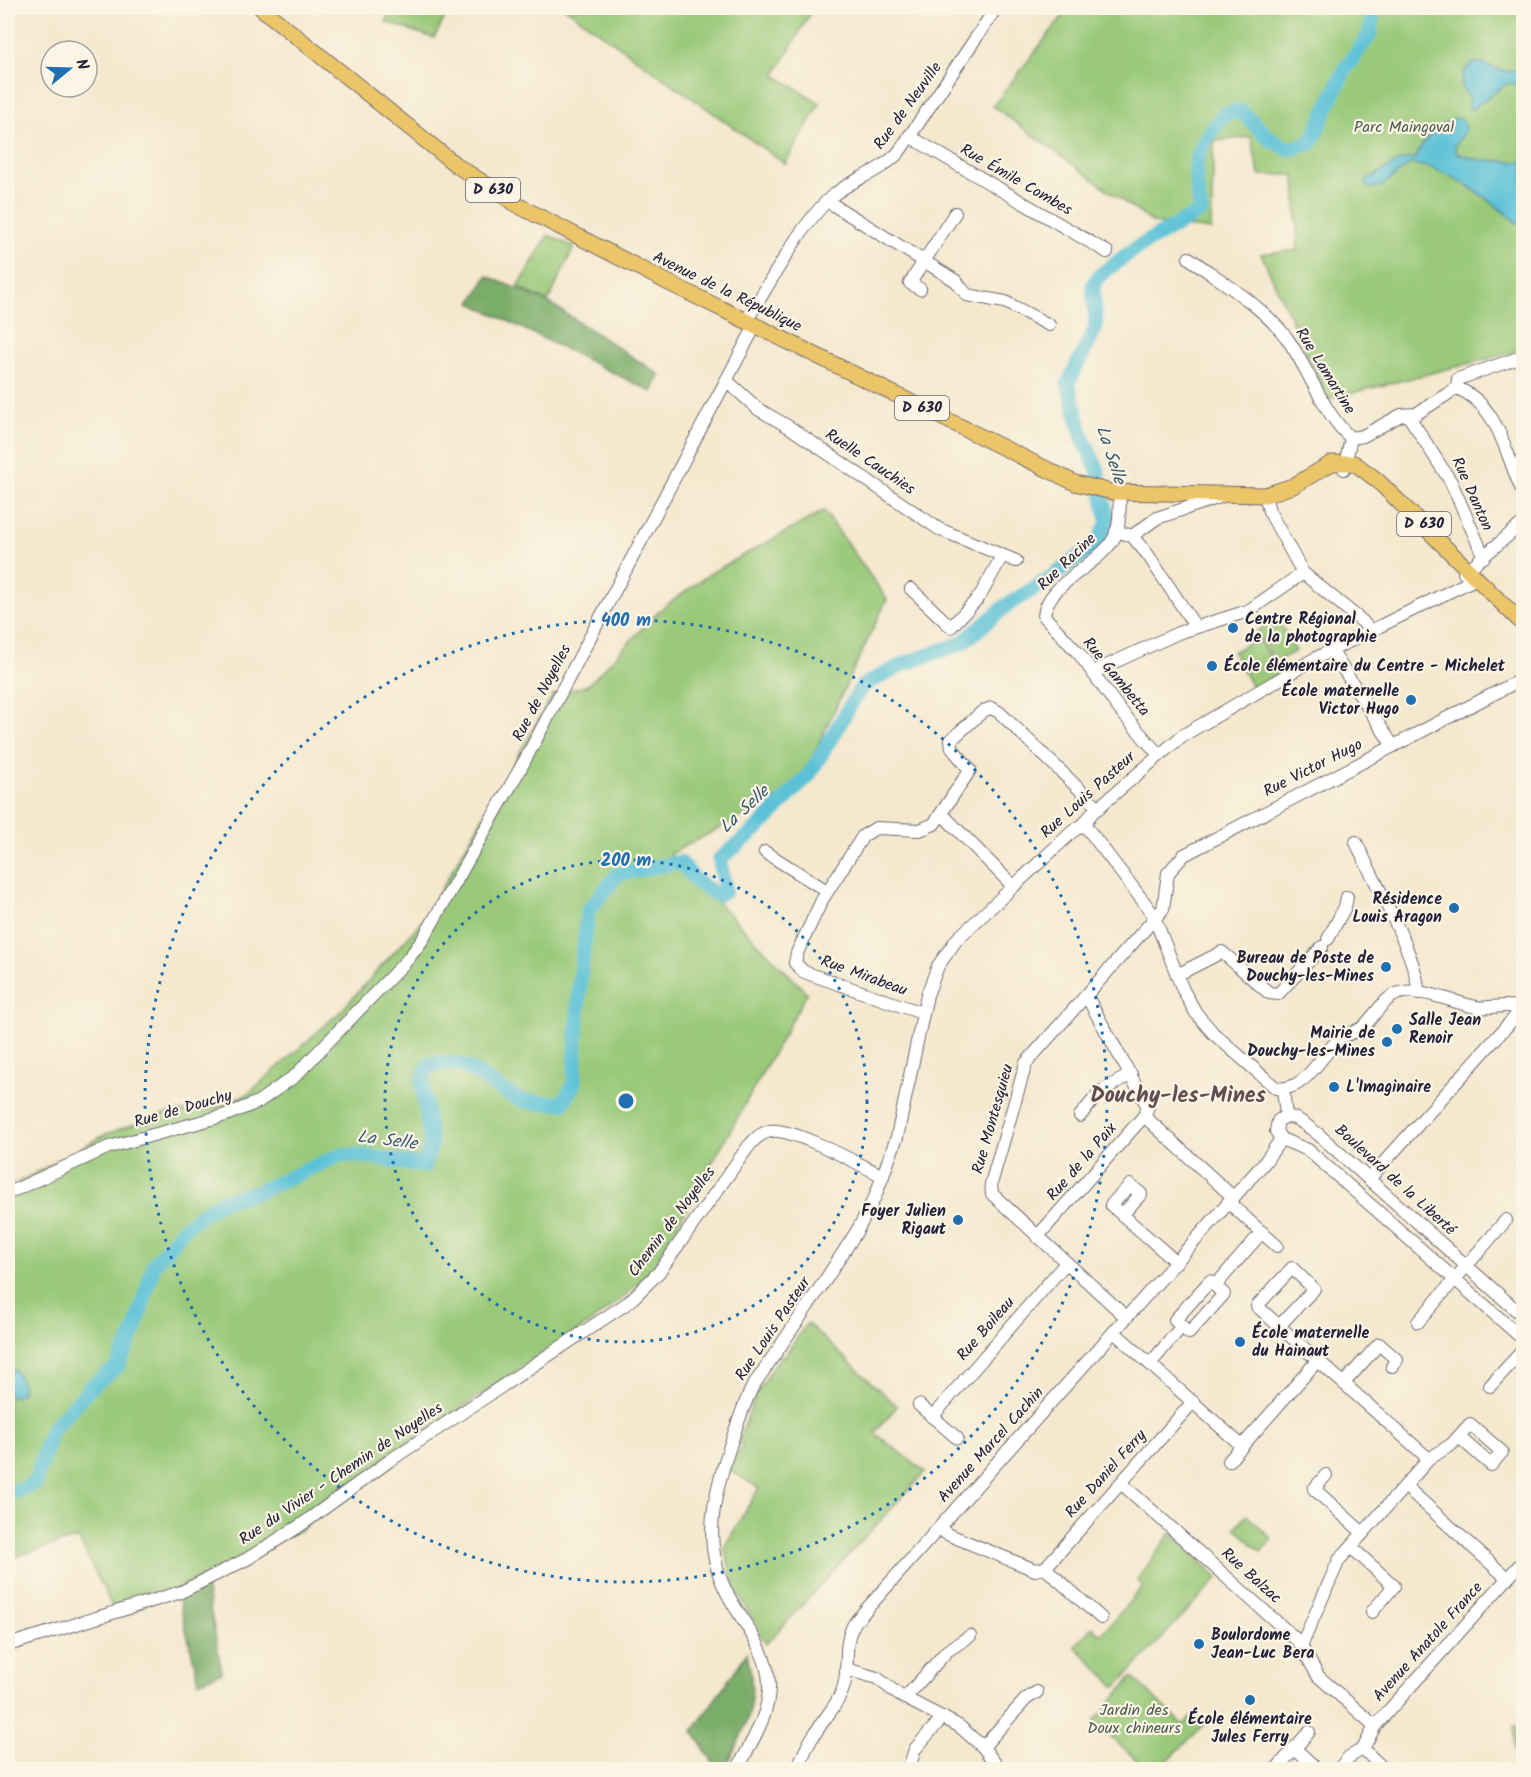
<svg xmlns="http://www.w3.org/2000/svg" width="1531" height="1777" font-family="Kalam,sans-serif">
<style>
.green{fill:#99c979;stroke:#5e765a;stroke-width:1.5}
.forest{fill:#7aad69;stroke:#4e6852;stroke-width:1.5}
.water{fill:#5ac1d7;stroke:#3e7289;stroke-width:1.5}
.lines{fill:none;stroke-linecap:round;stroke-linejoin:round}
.river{stroke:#5ac1d7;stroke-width:15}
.minor-casing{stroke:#6c676e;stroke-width:14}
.major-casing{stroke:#6c676e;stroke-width:17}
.minor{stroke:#fff;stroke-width:12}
.major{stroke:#ecc569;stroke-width:15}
.ring{fill:none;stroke:#1f6fb2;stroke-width:3;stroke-dasharray:3 6}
.poi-dot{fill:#1f6fb2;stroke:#fcf5e5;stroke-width:2}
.labels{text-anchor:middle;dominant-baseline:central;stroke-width:4.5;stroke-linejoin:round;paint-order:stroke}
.shield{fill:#fcf5e5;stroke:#63616e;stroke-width:1.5}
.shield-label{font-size:15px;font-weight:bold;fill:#22223b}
.street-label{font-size:16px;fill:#22223b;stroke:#fcf5e5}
.park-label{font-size:16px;fill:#4c5c51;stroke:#fcf5e5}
.poi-label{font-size:16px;font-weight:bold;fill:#22223b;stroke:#fcf5e5;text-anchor:start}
.water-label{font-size:18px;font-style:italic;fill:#365a72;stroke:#fcf5e5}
.district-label{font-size:22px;font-weight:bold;fill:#624d50;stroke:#fcf5e5}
.centre{fill:#1f6fb2;stroke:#fcf5e5;stroke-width:3}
.ring-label{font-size:18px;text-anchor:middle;font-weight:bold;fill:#1f6fb2;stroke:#fcf5e5;stroke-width:4.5;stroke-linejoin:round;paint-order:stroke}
</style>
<rect width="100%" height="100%" fill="#fcf5e5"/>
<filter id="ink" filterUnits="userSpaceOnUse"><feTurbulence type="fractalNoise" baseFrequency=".0167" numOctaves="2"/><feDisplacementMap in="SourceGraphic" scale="12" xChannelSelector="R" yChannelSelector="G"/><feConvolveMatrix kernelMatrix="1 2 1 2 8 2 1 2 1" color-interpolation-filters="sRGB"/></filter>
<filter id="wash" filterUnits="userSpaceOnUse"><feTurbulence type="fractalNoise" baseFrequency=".008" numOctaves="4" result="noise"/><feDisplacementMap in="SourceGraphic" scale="24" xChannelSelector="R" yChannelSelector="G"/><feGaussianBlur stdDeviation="1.35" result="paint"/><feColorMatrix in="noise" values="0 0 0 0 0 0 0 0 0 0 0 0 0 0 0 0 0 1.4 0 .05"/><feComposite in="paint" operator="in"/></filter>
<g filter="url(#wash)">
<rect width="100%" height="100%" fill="#f4e8ce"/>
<!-- green -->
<g class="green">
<path d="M 390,8 L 450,8 L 434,38 L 386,22 Z"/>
<path d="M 565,8 L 804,8 L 811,12 L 775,75 L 820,103 L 785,164 Z"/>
<path d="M 1069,8 L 1523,8 L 1523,350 L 1328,399 L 1261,254 L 1298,250 L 1295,175 L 1259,175 L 1251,137 L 1214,141 L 1211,230 L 1153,223 L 993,106 Z"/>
<path d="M 548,235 L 574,247 L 548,302 L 518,287 Z"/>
<path d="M 824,511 L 887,599 L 798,787 L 670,854 L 807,993 L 654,1267 L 623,1298 L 587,1325 L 384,1459 L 302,1529 L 118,1618 L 78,1538 L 8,1559 L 8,1199 L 11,1197 L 8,1188 L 106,1134 L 167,1113 L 210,1109 L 248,1094 L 341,1011 L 424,919 L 553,695 L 588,685 L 660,610 L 711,573 Z"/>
<path d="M 1278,619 L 1296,651 L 1275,662 L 1257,631 Z"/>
<path d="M 1258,637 L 1280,677 L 1254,691 L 1233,652 Z"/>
<path d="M 807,1323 L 897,1406 L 875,1433 L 925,1472 L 766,1644 L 736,1590 L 724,1547 L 759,1488 L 729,1470 L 742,1445 L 739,1441 L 755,1396 L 781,1355 L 784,1357 Z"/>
<path d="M 1247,1515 L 1272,1539 L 1261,1552 L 1235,1528 Z"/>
<path d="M 1171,1533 L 1218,1578 L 1116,1687 L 1075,1646 L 1093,1627 L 1101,1635 L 1143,1586 L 1137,1580 Z"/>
<path d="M 1132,1677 L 1184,1725 L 1194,1714 L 1205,1724 L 1159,1769 L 1147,1769 L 1094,1722 Z"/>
<path d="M 1514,1727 L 1523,1727 L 1523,1769 L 1515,1769 Z"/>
</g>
<!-- forest -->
<g class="forest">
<path d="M 487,276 L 548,302 L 660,375 L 652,392 L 471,303 Z"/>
<path d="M 206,1586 L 222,1672 L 199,1682 L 178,1597 Z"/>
<path d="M 747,1653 C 759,1709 748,1721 725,1769 L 717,1769 L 693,1731 Z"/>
</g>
<!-- water -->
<g class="water">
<path d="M 1473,63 L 1481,63 L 1502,71 L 1523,70 L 1523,83 L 1506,84 L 1472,109 L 1468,107 L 1469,97 L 1461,87 L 1464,71 Z"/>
<path d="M 1459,118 L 1464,121 L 1465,131 L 1455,146 L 1456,153 L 1479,160 L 1523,162 L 1523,228 C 1495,204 1449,166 1410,164 L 1382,186 L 1370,189 L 1366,185 L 1367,180 L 1399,161 L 1416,158 C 1420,143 1442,119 1459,118 Z"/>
<path d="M 8,1363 C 16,1372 24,1379 22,1393 L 16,1396 L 8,1395 Z"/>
</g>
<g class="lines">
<!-- river -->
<path class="river" d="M 8,1492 L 22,1490 L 35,1483 L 51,1430 L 94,1384 L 117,1367 L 135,1330 L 154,1264 L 185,1227 L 219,1202 L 257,1192 L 340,1155 L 364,1156 L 424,1166 L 431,1145 L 422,1081 L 429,1065 C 469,1054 488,1088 521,1100 C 535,1104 548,1103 563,1103 L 574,1084 L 580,979 L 588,911 L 618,874 L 680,862 L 697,882 L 717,895 L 725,891 L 720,859 L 758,828 L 809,775 L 862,686 L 904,664 L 962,643 L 1007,605 L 1048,580 L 1098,543 L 1108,522 L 1097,468 L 1083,438 L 1068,383 L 1096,327 L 1093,284 L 1100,275 L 1133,250 L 1201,211 C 1191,161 1193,155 1224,114 L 1241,111 L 1271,140 L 1289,149 L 1311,143 L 1345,69 L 1369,36 L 1374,8"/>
</g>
</g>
<g filter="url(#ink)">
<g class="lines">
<defs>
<g id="minor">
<path d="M 909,136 L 1107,252"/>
<path d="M 827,201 L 956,281 L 967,295 L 1005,302 L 1049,325"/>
<path d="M 1189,258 C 1222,282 1261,305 1286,337 C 1308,367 1323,414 1351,438 L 1344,469"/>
<path d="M 920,289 L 910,283 L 955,213"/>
<path d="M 746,321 C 770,284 798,228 830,198 C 850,179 879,174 899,152 L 996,8"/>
<path d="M 727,381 L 758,409 L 789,427 L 939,529 L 1016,561"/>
<path d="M 1457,388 C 1501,406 1505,457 1524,494"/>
<path d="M 1457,388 L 1458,379 L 1524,356"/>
<path d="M 1408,415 L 1451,482 L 1484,557"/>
<path d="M 1351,438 L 1363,436 L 1401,415 L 1416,414 L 1457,388"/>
<path d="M 1120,492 C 1119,506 1121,525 1114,538 C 1100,565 1046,583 1044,616 L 1080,655 L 1119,709 L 1159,755"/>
<path d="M 1265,495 L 1269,511 L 1303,573 L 1363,622 L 1370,631"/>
<path d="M 1116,531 L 1132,536 L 1148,555 L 1195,626"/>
<path d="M 1132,536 L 1157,518 L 1223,496"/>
<path d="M 1464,573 L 1524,522"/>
<path d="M 911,589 L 951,627 L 980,596 L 1002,556"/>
<path d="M 1331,650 L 1393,746"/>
<path d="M 1093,672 L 1178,633 L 1248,611 L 1303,573"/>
<path d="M 943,815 L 1012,885"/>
<path d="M 1084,824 L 1153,914 L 1183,990 L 1196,1013 L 1213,1033 L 1276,1088 C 1307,1093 1321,1052 1342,1037 C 1349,1033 1357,1032 1363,1027 C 1376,1015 1385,994 1404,992 C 1426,989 1454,1003 1476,1007 C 1490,1010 1508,1001 1520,1010"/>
<path d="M 1356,842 C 1371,876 1420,961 1418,993"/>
<path d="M 765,852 L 827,891"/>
<path d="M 1328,939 L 1345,907 L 1347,897"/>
<path d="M 1177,975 L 1222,952 L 1269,993 L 1278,994 L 1322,947"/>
<path d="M 922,1013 L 804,972 L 795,963 L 797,953 L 822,900 L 863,836 L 876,828 L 920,830 L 934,824 L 970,770 L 952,748 L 951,740 L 983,711 L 991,708 L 999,712 L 1099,808"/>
<path d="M 1283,1089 L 1286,1116"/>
<path d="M 1080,1116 L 1100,1092 L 1131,1074"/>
<path d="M 1144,1116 L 1233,1197"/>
<path d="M 1369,1179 L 1524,1007"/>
<path d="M 8,1193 L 109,1147 L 226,1115 L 258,1102 L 295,1076 L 408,959 L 423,939 L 524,762 L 755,326"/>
<path d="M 1228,1202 L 1277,1246"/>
<path d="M 1122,1215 L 1141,1194 L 1130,1185 L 1111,1205 L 1176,1262"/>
<path d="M 1037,1237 L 1144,1116 L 1148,1107 L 1086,995"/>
<path d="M 1210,1281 L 1224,1294 L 1189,1333 L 1175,1320 Z"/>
<path d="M 1215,1286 L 1262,1232"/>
<path d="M 1126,1317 L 992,1194 L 991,1184 L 1026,1063 L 1163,909 L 1168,873 L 1184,855 L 1524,678"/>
<path d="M 1524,1317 L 1318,1134 C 1306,1126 1291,1109 1278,1121 L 1276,1131 L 1281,1139 L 1308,1150 L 1524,1340"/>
<path d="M 1418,1322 L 1506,1220"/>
<path d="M 1279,1326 L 1314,1289 L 1292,1268 L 1257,1306 L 1279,1326 L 1429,1459 L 1452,1444 L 1470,1424 L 1502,1452 L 1491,1465 L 1459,1437"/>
<path d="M 1114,1332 L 1242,1446"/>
<path d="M 1150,1364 L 1182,1326"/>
<path d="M 1344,1383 L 1379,1344 L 1397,1360 L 1392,1366"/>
<path d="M 1490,1386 L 1524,1349"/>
<path d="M 919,1405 L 957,1438"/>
<path d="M 932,1417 L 1066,1263"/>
<path d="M 1229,1461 L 1318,1360"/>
<path d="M 1326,1475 L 1314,1489 L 1363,1533"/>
<path d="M 1121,1483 L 1299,1642 L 1318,1676 L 1375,1726"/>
<path d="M 1405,1486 L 1507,1578"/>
<path d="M 939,1528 L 947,1534 L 1035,1570 L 1045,1568 L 1101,1618"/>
<path d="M 1351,1547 L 1394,1586 L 1372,1612"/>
<path d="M 1045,1568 L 1193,1402"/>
<path d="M 1302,1644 L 1339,1560 L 1429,1459"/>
<path d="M 8,1645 L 181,1592 L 247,1559 L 301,1525 L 389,1461 L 629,1302 L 659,1272 L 748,1147 C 754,1140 760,1133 770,1131 C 793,1127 860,1165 883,1176"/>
<path d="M 846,1669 L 877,1678 L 899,1695 L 959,1726 L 983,1747 L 1000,1770"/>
<path d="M 905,1698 L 947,1651 L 970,1636"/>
<path d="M 983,1747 L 1026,1699 L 1037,1692"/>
<path d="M 1294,1748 L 1318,1770"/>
<path d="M 1363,1749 L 1385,1770"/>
<path d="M 1278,1767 L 1309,1732"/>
<path d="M 909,1768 L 915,1749 L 943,1717"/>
<path d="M 737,1770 C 750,1744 770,1715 769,1685 C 769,1652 743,1623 728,1595 C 701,1545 713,1497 730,1446 C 737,1425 743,1405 753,1386 L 826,1279 L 857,1231 L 875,1197 L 897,1137 L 927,995 L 938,966 L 957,939 L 1072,832 L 1084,824 L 1092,813 L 1182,736 L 1316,658 L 1477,578"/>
<path d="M 797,1770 C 802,1757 808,1743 816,1732 C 825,1717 837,1706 843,1689 C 851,1666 841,1642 856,1621 L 1265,1162 L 1281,1139"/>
<path d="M 1338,1770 L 1349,1757 L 1363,1749 L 1375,1726 L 1524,1560"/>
</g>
<path id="major" d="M 261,8 L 456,165 L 519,206 L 665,281 L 1075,483 L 1112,492 L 1265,495 L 1293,486 L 1332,463 L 1354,463 L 1377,480 L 1524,625"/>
</defs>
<!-- minor casing -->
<use href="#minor" class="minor-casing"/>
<!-- major casing -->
<use href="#major" class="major-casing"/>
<!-- minor -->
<use href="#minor" class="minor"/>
<!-- major -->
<use href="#major" class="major"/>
</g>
</g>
<!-- distance rings -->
<g class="ring">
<circle cx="626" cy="1101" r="241"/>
<circle cx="626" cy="1101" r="481"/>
</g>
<!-- markers -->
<g class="poi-dot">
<circle cx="1233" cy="628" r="6"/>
<circle cx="1212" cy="666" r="6"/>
<circle cx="1411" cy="700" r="6"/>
<circle cx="1454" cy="908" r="6"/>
<circle cx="1386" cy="967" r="6"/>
<circle cx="1397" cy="1029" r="6"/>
<circle cx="1387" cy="1042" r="6"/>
<circle cx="1334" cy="1087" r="6"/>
<circle cx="958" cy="1220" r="6"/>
<circle cx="1240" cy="1342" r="6"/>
<circle cx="1199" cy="1644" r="6"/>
<circle cx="1250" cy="1700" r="6"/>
</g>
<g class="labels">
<!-- shield labels -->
<g class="shield">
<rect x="466" y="178" width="54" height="24" rx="4.5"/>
<rect x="895" y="396" width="54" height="24" rx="4.5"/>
<rect x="1397" y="512" width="54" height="24" rx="4.5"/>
</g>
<g class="shield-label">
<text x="493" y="190">D 630</text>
<text x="922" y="408">D 630</text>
<text x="1424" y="524">D 630</text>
</g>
<!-- street labels -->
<g class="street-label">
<text transform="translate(908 106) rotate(-54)">Rue de Neuville</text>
<text transform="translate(1016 180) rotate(30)">Rue Émile Combes</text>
<text transform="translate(727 292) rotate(26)">Avenue de la République</text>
<text transform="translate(1325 371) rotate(58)">Rue Lamartine</text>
<text transform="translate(870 462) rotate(34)">Ruelle Cauchies</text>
<text transform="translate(1472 494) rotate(66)">Rue Danton</text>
<text transform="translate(1067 562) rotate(-44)">Rue Racine</text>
<text transform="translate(1116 677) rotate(51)">Rue Gambetta</text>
<text transform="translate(542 693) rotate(-62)">Rue de Noyelles</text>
<text transform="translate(1313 768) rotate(-27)">Rue Victor Hugo</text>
<text transform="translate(1088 795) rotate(-42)">Rue Louis Pasteur</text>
<text transform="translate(864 976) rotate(20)">Rue Mirabeau</text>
<text transform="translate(183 1109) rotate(-16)">Rue de Douchy</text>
<text transform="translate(993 1119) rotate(-74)">Rue Montesquieu</text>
<text transform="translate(1082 1162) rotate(-49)">Rue de la Paix</text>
<text transform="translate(1395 1180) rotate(42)">Boulevard de la Liberté</text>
<text transform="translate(672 1222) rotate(-53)">Chemin de Noyelles</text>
<text transform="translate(773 1329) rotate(-56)">Rue Louis Pasteur</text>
<text transform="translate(986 1329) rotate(-49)">Rue Boileau</text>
<text transform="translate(991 1445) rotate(-48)">Avenue Marcel Cachin</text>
<text transform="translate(341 1474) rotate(-34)">Rue du Vivier - Chemin de Noyelles</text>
<text transform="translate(1106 1474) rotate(-48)">Rue Daniel Ferry</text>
<text transform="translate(1251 1576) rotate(42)">Rue Balzac</text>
<text transform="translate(1428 1642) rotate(-48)">Avenue Anatole France</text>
</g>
<!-- park labels -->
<g class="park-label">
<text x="1404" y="127">Parc Maingoval</text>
<text x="1134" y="1710">Jardin des<tspan x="1134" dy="18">Doux chineurs</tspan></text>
</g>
<!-- poi labels -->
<g class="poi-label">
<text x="1245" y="619">Centre Régional<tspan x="1245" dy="18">de la photographie</tspan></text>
<text x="1224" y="666">École élémentaire du Centre - Michelet</text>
<text x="1399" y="691" text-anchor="end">École maternelle<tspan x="1399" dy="18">Victor Hugo</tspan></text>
<text x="1442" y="899" text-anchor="end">Résidence<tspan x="1442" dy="18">Louis Aragon</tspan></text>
<text x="1374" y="958" text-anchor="end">Bureau de Poste de<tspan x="1374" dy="18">Douchy-les-Mines</tspan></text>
<text x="1409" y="1020">Salle Jean<tspan x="1409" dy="18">Renoir</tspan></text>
<text x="1375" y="1033" text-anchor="end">Mairie de<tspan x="1375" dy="18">Douchy-les-Mines</tspan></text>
<text x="1346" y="1087">L'Imaginaire</text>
<text x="946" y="1211" text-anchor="end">Foyer Julien<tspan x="946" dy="18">Rigaut</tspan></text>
<text x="1252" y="1333">École maternelle<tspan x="1252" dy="18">du Hainaut</tspan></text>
<text x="1211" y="1635">Boulordome<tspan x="1211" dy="18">Jean-Luc Bera</tspan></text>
<text x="1250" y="1719" text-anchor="middle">École élémentaire<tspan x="1250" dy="18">Jules Ferry</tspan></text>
</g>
<!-- water labels -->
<g class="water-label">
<text transform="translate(1110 455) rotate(72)">La Selle</text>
<text transform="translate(745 810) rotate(-43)">La Selle</text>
<text transform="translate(387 1141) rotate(7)">La Selle</text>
</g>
<!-- district labels -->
<g class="district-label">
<text x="1178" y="1096">Douchy-les-Mines</text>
</g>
</g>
<circle cx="626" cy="1101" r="9" class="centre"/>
<g class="ring-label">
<text x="626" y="626">400 m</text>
<text x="626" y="866">200 m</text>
</g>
<!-- margin -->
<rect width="1531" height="1777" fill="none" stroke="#fcf5e5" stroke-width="30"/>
<!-- north arrow -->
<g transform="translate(69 69) rotate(71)"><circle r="28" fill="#fcf5e5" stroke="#a5a1a1" stroke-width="1.5"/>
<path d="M0-4.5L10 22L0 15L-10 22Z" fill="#1f6fb2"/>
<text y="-9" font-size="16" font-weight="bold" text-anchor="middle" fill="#22223b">N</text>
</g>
</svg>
